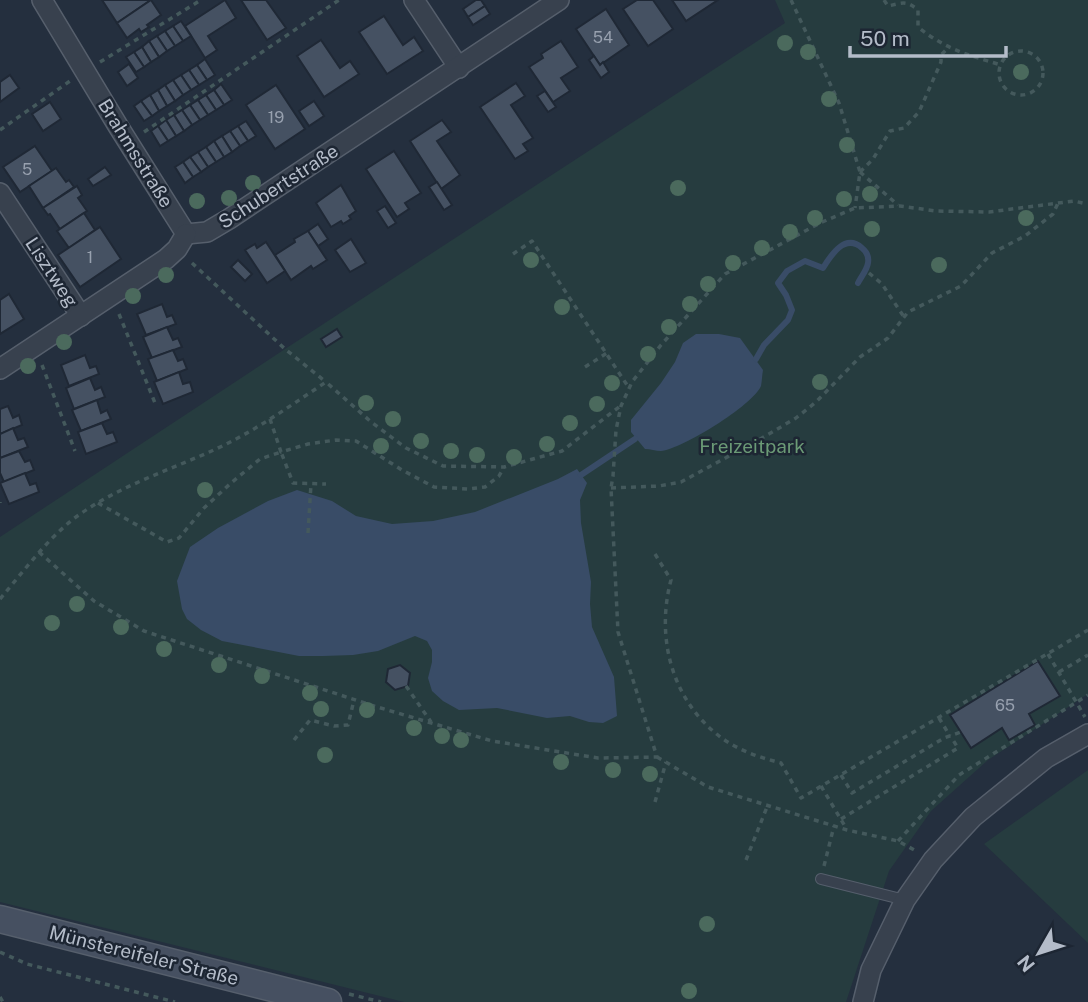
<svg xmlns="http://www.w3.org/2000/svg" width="1088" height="1002" font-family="'Public Sans',sans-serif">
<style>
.green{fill:#263c3f}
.water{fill:#394c67}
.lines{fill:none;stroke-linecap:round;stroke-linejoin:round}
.stream{stroke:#394c67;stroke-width:6}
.building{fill:#455162;stroke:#1f2835;stroke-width:2}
.service-casing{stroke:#565f6c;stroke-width:12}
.minor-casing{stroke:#565f6c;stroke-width:22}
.secondary-casing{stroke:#565f6c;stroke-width:29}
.path{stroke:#44595c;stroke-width:3.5;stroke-dasharray:5 5;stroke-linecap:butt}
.service{stroke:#38414e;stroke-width:10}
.minor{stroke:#38414e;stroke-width:19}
.secondary{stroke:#465061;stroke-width:26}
.tree{fill:#4b6a5d}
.labels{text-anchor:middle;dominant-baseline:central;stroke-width:5;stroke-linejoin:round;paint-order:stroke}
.number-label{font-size:16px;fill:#98a1af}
.street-label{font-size:19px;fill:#b4bcc9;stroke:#1d2633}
.park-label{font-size:19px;fill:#6b9a76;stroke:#1d2633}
</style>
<rect width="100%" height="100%" fill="#242f3e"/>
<!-- green -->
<g class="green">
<path d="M 775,0 L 1088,0 L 1088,694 L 988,760 L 931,811 L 889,871 L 846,1002 L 404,1002 L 0,902 L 0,537 L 285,349 L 785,23 Z"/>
<path d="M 1088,770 L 1088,943 L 984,844 Z"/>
</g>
<!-- water -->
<g class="water">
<path d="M 696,334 L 719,334 L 740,338 L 763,370 C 762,375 762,381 761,386 C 752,406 682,449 661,451 C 656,451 650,449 645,449 L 631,432 L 631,420 L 661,383 L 675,362 L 683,343 Z"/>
<path d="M 577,469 L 587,483 L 580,500 L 581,523 L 591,582 L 590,604 L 592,627 L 614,677 L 617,716 L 603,723 L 589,722 L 570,716 L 547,718 L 497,708 L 459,710 L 443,701 L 432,691 L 428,678 L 432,662 L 432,650 L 427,641 L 415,636 L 378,651 L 353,655 L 323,656 L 299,656 L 222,641 L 201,630 L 187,619 L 182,609 L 177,581 L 190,547 L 218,528 L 268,501 L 297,490 L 332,501 L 356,516 L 392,524 L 433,521 L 475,512 L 558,479 Z"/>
</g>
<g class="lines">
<!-- stream -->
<g class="stream">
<path d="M 756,359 L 764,345 L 788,320 L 792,310 L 786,295 L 778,283 L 787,271 L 805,261 L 823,268 C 831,255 845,233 862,248 C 867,252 869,257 868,263 C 867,270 861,277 858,283"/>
<path d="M 581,475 L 635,439"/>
</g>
</g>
<!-- building -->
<g class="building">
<path d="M 102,0 L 151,0 L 117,23 Z"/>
<path d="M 151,0 L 161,15 L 147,25 L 149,27 L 141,32 L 139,29 L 127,38 L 117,23 Z"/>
<path d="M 225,0 L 236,18 L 208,36 L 217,50 L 205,58 L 185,26 Z"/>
<path d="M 241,0 L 266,0 L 286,28 L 267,40 Z"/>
<path d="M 476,0 L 481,0 L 485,6 L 468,17 L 463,9 Z"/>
<path d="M 637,0 L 653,0 L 673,29 L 648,46 L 623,9 Z"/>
<path d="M 672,0 L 718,0 L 686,21 Z"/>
<path d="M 485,6 L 490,14 L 473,25 L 468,17 Z"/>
<path d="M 606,9 L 629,45 L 600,65 L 576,29 Z"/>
<path d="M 384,16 L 403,45 L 414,37 L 423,51 L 387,74 L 359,32 Z"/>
<path d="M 181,21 L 191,36 L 183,41 L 173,26 Z"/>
<path d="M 173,26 L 183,41 L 175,46 L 165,31 Z"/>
<path d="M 165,31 L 175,46 L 167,51 L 157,36 Z"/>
<path d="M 157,36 L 167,51 L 159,57 L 149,41 Z"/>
<path d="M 321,40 L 340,68 L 350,61 L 359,74 L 324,97 L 297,56 Z"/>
<path d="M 149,41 L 159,57 L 151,62 L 142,47 Z"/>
<path d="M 561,41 L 578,67 L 561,78 L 570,91 L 553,102 L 529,67 L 543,58 L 541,54 Z"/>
<path d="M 142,47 L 151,62 L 144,67 L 134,52 Z"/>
<path d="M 134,52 L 144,67 L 136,72 L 126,57 Z"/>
<path d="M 594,56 L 600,65 L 603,62 L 609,72 L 601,78 L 589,60 Z"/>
<path d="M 205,59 L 215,75 L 207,80 L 197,65 Z"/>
<path d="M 129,64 L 138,78 L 127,86 L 118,72 Z"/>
<path d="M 197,65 L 207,80 L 199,85 L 189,70 Z"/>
<path d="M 189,70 L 199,85 L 191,90 L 181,75 Z"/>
<path d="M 10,75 L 19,88 L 0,102 L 0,82 Z"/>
<path d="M 181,75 L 191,90 L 183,95 L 173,80 Z"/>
<path d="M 173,80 L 183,95 L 175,101 L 165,85 Z"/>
<path d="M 516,83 L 525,96 L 511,105 L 533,138 L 523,144 L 528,151 L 515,159 L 480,107 Z"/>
<path d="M 221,84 L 232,100 L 224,105 L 214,90 Z"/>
<path d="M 165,85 L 175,101 L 167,106 L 158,90 Z"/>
<path d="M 276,85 L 305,129 L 275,149 L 246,105 Z"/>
<path d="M 158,90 L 167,106 L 159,111 L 150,95 Z"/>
<path d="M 214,90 L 224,105 L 216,110 L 206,95 Z"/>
<path d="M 545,91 L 556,107 L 548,112 L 537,96 Z"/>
<path d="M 150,95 L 159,111 L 152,116 L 141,101 Z"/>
<path d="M 206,95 L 216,110 L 208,115 L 198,100 Z"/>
<path d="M 198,100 L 208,115 L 200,120 L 190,105 Z"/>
<path d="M 141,101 L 152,116 L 144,121 L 134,106 Z"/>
<path d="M 314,101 L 324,116 L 309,126 L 299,111 Z"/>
<path d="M 50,102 L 61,119 L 43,131 L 32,114 Z"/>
<path d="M 190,105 L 200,120 L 192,125 L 182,110 Z"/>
<path d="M 182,110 L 192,125 L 184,131 L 174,115 Z"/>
<path d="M 174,115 L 184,131 L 176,136 L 166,120 Z"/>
<path d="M 166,120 L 176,136 L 168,141 L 158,126 Z"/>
<path d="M 442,120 L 451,132 L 437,141 L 460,175 L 441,189 L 410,141 Z"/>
<path d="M 246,121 L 256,136 L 248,141 L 238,126 Z"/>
<path d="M 158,126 L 168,141 L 160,146 L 151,131 Z"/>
<path d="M 238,126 L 248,141 L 240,146 L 230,131 Z"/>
<path d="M 230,131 L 240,146 L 232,152 L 222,136 Z"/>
<path d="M 222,136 L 232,152 L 224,157 L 214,141 Z"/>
<path d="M 214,141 L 224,157 L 216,162 L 206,147 Z"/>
<path d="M 35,146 L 52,171 L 20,192 L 3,167 Z"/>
<path d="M 206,147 L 216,162 L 208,167 L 198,152 Z"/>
<path d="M 394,151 L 421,193 L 405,203 L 409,209 L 397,217 L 366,169 Z"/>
<path d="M 198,152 L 208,167 L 201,172 L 190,157 Z"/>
<path d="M 190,157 L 201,172 L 193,177 L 183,162 Z"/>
<path d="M 183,162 L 193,177 L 185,183 L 175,167 Z"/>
<path d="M 105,167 L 111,175 L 93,186 L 88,179 Z"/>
<path d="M 56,168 L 66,182 L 69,180 L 74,187 L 43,208 L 29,186 Z"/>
<path d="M 437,182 L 452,205 L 444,210 L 429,187 Z"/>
<path d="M 341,185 L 356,211 L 349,216 L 351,219 L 343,224 L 341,221 L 331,227 L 316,203 Z"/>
<path d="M 77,186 L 82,195 L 78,198 L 87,211 L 60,229 L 50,214 L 48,215 L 43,208 Z"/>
<path d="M 385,206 L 396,223 L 388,228 L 377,211 Z"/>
<path d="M 84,213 L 95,230 L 69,248 L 57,231 Z"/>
<path d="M 318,224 L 328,239 L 318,246 L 308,231 Z"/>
<path d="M 100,227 L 121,259 L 80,287 L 58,255 Z"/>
<path d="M 308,231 L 327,260 L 313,269 L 311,266 L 291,280 L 275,255 L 295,242 L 294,239 Z"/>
<path d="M 351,239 L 366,263 L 350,272 L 335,250 Z"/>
<path d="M 266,242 L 285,271 L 267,283 L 245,250 L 255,244 L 257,248 Z"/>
<path d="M 238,260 L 252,274 L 245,281 L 231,267 Z"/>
<path d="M 9,294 L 24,319 L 0,334 L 0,300 Z"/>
<path d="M 162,304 L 167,317 L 172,315 L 176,324 L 146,335 L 137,314 Z"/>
<path d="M 167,327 L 173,340 L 178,338 L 182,347 L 152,358 L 143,337 Z"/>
<path d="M 337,329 L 342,337 L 326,347 L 321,339 Z"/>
<path d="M 173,350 L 178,361 L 183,359 L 187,369 L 157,381 L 148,359 Z"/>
<path d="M 85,355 L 90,368 L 96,366 L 99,374 L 69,386 L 61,365 Z"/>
<path d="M 179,372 L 183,384 L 190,382 L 193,392 L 163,404 L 154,382 Z"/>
<path d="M 90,378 L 95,390 L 101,387 L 105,397 L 74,409 L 66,388 Z"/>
<path d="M 97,400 L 101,413 L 107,410 L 111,419 L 81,431 L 72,410 Z"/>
<path d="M 8,406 L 13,418 L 19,415 L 22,425 L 0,434 L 0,409 Z"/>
<path d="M 102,423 L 107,434 L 113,432 L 117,442 L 86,454 L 78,432 Z"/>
<path d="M 13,428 L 18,440 L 24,438 L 28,447 L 0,458 L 0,434 Z"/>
<path d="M 19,451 L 25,462 L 30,460 L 34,470 L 4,482 L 0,473 L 0,458 Z"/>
<path d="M 25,473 L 30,485 L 36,483 L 39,492 L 9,504 L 0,483 Z"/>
<path d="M 1038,661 L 1060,696 L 1029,714 L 1035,725 L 1009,740 L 1002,728 L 971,748 L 950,715 Z"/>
<path d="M 400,665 L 410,673 L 408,686 L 395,690 L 386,682 L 388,669 Z"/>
</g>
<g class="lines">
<defs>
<path id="service" d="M 821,879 L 905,900"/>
<g id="minor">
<path d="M 42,0 L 118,126 L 186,234"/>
<path d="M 414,0 L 459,68"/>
<path d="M 0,193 L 81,316"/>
<path d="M 186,234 L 207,232 L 229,219 L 559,0"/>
<path d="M 0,369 L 166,259 L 177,249 L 186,234"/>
<path d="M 863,1002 L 871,970 L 905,900 L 933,860 L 973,817 L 1046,758 L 1088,734"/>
</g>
<path id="secondary" d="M 0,919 L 328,1002"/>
</defs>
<!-- service casing -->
<use href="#service" class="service-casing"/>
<!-- minor casing -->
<use href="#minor" class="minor-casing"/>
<!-- secondary casing -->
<use href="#secondary" class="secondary-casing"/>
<!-- path -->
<g class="path">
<path d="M 791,0 L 839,103 L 860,172 L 855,208"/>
<path d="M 884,0 L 888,6 C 903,3 906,0 918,10 L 918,27 C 945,49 968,55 1001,65"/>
<circle cx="1021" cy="73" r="22"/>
<path d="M 100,62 L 201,0"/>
<path d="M 0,130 L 70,81"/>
<path d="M 144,132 L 339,0"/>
<path d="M 860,172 L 873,159 L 890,131 L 904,128 L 919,112 L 941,62 L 941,55 L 949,47"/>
<path d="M 860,172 L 898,205"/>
<path d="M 513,254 L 532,241 L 629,388"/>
<path d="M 192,263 L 285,349 L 326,382"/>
<path d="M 869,273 L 882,284 L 904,317"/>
<path d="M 119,314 L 155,403"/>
<path d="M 42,365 L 75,451"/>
<path d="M 585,367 L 607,353"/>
<path d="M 270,419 L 281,452 L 308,444 L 336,440 L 356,441 L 402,470 L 434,487 L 468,489 L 485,487 L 499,476 L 504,467"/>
<path d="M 611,488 L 659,486 L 681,482 L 757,441 L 796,418 L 816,402 L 860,357 L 888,338 L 908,312 L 961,286 L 992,253 L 1025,236 L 1053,214 L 1058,203"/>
<path d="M 0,502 L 0,503"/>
<path d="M 98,503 L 167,542 L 179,538 L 204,508 L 231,483 L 260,459 L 281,452 L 293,483 L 326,484"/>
<path d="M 308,533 L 311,484"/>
<path d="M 39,552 L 94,601 L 144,631 L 374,706 L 492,741 L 598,758 L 657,757 L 618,632 L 611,488 L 613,476 L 616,430 L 621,406 L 632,382 L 661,345 L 725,274 L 820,223 L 855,208 L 900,206 L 936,211 L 989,212 L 1074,201 L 1087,204"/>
<path d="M 655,554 L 671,580 C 655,640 673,705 726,741 C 743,752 762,758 781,763 L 801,798 L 1088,630"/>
<path d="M 0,599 C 23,572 45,542 72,520 C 115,487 168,471 216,449 C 255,431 290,406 326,382 L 370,421 L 406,448 L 443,466 L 504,467 L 562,451 L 619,407"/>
<path d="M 1048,654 L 1085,717"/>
<path d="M 1059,672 L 1088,655"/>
<path d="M 406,686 L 431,722"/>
<path d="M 939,718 L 950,736"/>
<path d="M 294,740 L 310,720 L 334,726 L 348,725 L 354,700"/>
<path d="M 657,757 L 708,787 L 847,830 L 898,841 L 916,851"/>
<path d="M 841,775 L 852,793 L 944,738 L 961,732"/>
<path d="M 821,786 L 846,828"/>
<path d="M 655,802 L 666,762"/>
<path d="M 841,819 L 958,748 L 953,740"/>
<path d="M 898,841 L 959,775 L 1088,695"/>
<path d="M 746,860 L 767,807"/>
<path d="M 824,866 L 834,826"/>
<path d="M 0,952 L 27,964 L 175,1002"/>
<path d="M 349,994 L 381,1002"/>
<path d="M 0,997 L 3,1002"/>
</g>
<!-- service -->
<use href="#service" class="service"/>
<!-- minor -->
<use href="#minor" class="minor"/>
<!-- secondary -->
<use href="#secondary" class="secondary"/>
</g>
<!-- trees -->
<g class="tree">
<circle cx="785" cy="43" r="8"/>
<circle cx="808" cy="52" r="8"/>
<circle cx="1021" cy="72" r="8"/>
<circle cx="829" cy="99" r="8"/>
<circle cx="847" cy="145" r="8"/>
<circle cx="253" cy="183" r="8"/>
<circle cx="678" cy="188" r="8"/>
<circle cx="870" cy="194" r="8"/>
<circle cx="229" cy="198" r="8"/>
<circle cx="844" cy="199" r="8"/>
<circle cx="197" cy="201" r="8"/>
<circle cx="815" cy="218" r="8"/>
<circle cx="1026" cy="218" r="8"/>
<circle cx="872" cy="229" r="8"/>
<circle cx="790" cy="232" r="8"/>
<circle cx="762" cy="248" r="8"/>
<circle cx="531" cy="260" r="8"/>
<circle cx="733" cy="263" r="8"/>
<circle cx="939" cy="265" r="8"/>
<circle cx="166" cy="275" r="8"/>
<circle cx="708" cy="284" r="8"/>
<circle cx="133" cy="296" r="8"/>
<circle cx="690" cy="304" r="8"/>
<circle cx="562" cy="307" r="8"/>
<circle cx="669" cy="327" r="8"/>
<circle cx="64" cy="342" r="8"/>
<circle cx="648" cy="354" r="8"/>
<circle cx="28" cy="366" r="8"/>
<circle cx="820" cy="382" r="8"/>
<circle cx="612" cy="383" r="8"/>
<circle cx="366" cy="403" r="8"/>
<circle cx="597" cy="404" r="8"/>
<circle cx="393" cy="419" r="8"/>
<circle cx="570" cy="423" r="8"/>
<circle cx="421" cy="441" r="8"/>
<circle cx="547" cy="444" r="8"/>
<circle cx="381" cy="446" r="8"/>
<circle cx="451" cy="451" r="8"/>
<circle cx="477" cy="455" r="8"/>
<circle cx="514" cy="457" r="8"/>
<circle cx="205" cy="490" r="8"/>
<circle cx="77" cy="604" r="8"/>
<circle cx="52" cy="623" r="8"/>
<circle cx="121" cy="627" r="8"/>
<circle cx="164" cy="649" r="8"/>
<circle cx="219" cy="665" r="8"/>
<circle cx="262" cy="676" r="8"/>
<circle cx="310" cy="693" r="8"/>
<circle cx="321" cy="709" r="8"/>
<circle cx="367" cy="710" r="8"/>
<circle cx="414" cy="728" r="8"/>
<circle cx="442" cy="736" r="8"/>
<circle cx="461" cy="740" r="8"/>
<circle cx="325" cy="755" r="8"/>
<circle cx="561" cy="762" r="8"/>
<circle cx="613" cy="770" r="8"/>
<circle cx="650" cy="774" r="8"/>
<circle cx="707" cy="924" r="8"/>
<circle cx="689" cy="991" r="8"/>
</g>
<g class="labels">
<!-- number labels -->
<g class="number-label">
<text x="603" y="37">54</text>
<text x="276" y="117">19</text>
<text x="27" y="169">5</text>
<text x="90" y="257">1</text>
<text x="1005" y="705">65</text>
</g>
<!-- street labels -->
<g class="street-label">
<text transform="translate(136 153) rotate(58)">Brahmsstraße</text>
<text transform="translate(278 186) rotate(-33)">Schubertstraße</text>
<text transform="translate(52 272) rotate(57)">Lisztweg</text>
<text transform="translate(144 955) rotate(14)">Münstereifeler Straße</text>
</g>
<!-- park labels -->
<g class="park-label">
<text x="752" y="446">Freizeitpark</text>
</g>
</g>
<!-- north arrow -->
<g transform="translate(1039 953) rotate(231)" stroke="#1d2633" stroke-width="5" paint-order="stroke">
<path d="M0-5L12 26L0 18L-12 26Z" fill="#b4bcc9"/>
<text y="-10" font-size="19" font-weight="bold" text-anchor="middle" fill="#b4bcc9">N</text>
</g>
<!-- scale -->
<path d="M850 46v10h156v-10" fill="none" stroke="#b4bcc9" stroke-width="3.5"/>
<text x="860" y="46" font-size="21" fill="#b4bcc9" stroke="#1d2633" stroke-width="5" paint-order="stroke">50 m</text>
</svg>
